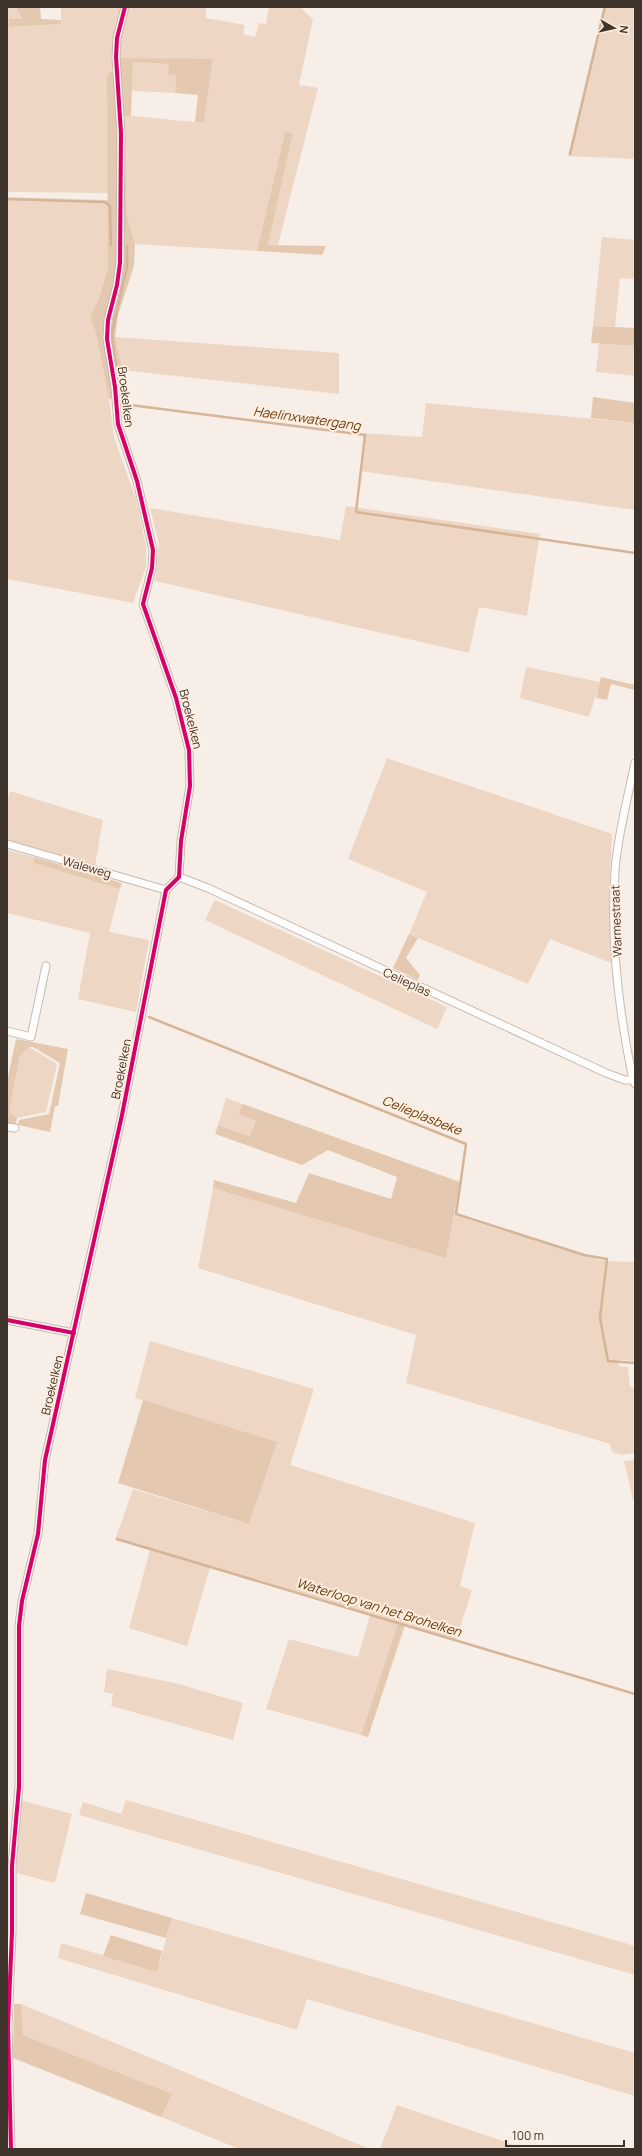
<svg xmlns="http://www.w3.org/2000/svg" width="642" height="2156" font-family="Manrope,sans-serif">
<style>
.green{fill:#edd7c4}
.forest{fill:#e4c8b0}
.lines{fill:none;stroke-linecap:round;stroke-linejoin:round}
.stream{stroke:#d5b497;stroke-width:2.5}
.street-casing{stroke:#c3bbb3;stroke-width:9}
.street{stroke:#fefdfb;stroke-width:7}
.cycleway-casing{stroke:#feeee0;stroke-width:6}
.cycleway{stroke:#d6006c;stroke-width:4}
.labels{text-anchor:middle;dominant-baseline:central;stroke-width:4;stroke-linejoin:round;paint-order:stroke}
.street-label{font-size:12px;fill:#3f342b;stroke:#feeee0}
.water-label{font-size:13px;font-style:italic;fill:#673c0f;stroke:#feeee0}
</style>
<rect width="100%" height="100%" fill="#f7efe7"/>
<!-- green -->
<g class="green">
<path d="M 7,7 L 16,7 L 22,19 L 9,19 L 10,27 L 61,24 L 61,7 L 121,7 L 112,45 L 113,72 L 110,72 L 107,77 L 108,193 L 7,192 Z"/>
<path d="M 128,7 L 206,7 L 206,18 L 245,25 L 243,34 L 255,37 L 259,23 L 266,24 L 269,7 L 300,7 L 313,19 L 299,85 L 318,88 L 278,245 L 268,245 L 293,133 L 285,132 L 257,251 L 135,244 L 127,216 L 124,115 L 204,123 L 213,60 L 118,58 L 119,44 Z"/>
<path d="M 603,7 L 635,7 L 635,159 L 568,156 Z"/>
<path d="M 133,62 L 169,64 L 176,75 L 175,93 L 132,91 Z"/>
<path d="M 7,197 L 108,200 L 108,267 L 99,298 L 90,317 L 95,330 L 109,399 L 114,437 L 136,499 L 146,546 L 146,567 L 133,603 L 7,579 Z"/>
<path d="M 602,237 L 635,240 L 635,279 L 620,278 L 615,327 L 593,326 Z"/>
<path d="M 115,337 L 339,353 L 339,394 L 122,370 Z"/>
<path d="M 599,344 L 635,346 L 635,376 L 596,372 Z"/>
<path d="M 426,403 L 635,423 L 635,510 L 360,471 L 364,433 L 422,437 Z"/>
<path d="M 346,506 L 540,534 L 527,616 L 479,607 L 469,653 L 155,581 L 159,544 L 150,508 L 340,540 Z"/>
<path d="M 526,667 L 600,682 L 589,717 L 520,698 Z"/>
<path d="M 387,758 L 612,834 L 609,896 L 611,963 L 550,939 L 528,984 L 409,934 L 427,892 L 348,859 Z"/>
<path d="M 10,791 L 103,820 L 95,866 L 7,840 L 7,802 Z"/>
<path d="M 7,850 L 34,857 L 33,863 L 120,889 L 109,932 L 149,940 L 136,1012 L 78,999 L 90,933 L 7,913 Z"/>
<path d="M 215,900 L 447,1007 L 437,1029 L 205,920 Z"/>
<path d="M 29,1047 L 57,1064 L 46,1112 L 17,1118 L 9,1112 L 20,1056 Z"/>
<path d="M 226,1098 L 243,1104 L 240,1114 L 256,1120 L 249,1136 L 218,1125 Z"/>
<path d="M 213,1188 L 446,1257 L 454,1215 L 585,1256 L 605,1261 L 635,1262 L 635,1361 L 620,1360 L 618,1366 L 628,1367 L 630,1387 L 635,1388 L 635,1453 L 621,1455 L 612,1452 L 610,1444 L 406,1383 L 416,1335 L 198,1268 Z"/>
<path d="M 150,1341 L 314,1389 L 290,1465 L 475,1523 L 460,1586 L 472,1590 L 456,1640 L 398,1623 L 361,1735 L 266,1709 L 289,1639 L 358,1657 L 370,1615 L 210,1568 L 187,1646 L 129,1628 L 150,1550 L 115,1540 L 133,1489 L 249,1524 L 276,1442 L 135,1398 Z"/>
<path d="M 635,1460 L 635,1500 L 633,1500 L 624,1461 Z"/>
<path d="M 107,1669 L 175,1683 L 243,1703 L 233,1740 L 111,1706 L 113,1694 L 104,1692 Z"/>
<path d="M 20,1800 L 72,1814 L 55,1883 L 17,1873 L 15,1860 Z"/>
<path d="M 126,1800 L 635,1946 L 635,1975 L 79,1815 L 83,1802 L 121,1814 Z"/>
<path d="M 172,1918 L 635,2053 L 635,2096 L 307,1999 L 297,2030 L 58,1958 L 61,1943 L 157,1971 Z"/>
<path d="M 21,2004 L 370,2149 L 239,2149 L 161,2117 L 171,2094 L 23,2035 Z"/>
<path d="M 397,2105 L 517,2146 L 521,2149 L 380,2149 Z"/>
</g>
<!-- forest -->
<g class="forest">
<path d="M 16,7 L 40,7 L 41,19 L 61,20 L 61,24 L 9,27 L 9,19 L 22,19 Z"/>
<path d="M 118,58 L 213,59 L 204,123 L 195,122 L 198,95 L 175,93 L 176,75 L 168,74 L 169,64 L 133,62 L 131,116 L 124,116 L 127,216 L 135,244 L 134,266 L 118,315 L 115,337 L 128,396 L 109,399 L 95,330 L 90,317 L 99,298 L 108,267 L 107,77 L 110,72 L 119,72 Z"/>
<path d="M 285,132 L 293,133 L 268,245 L 326,246 L 322,255 L 257,251 Z"/>
<path d="M 593,326 L 635,328 L 635,346 L 591,343 Z"/>
<path d="M 593,397 L 635,403 L 635,423 L 591,418 Z"/>
<path d="M 601,677 L 635,685 L 635,690 L 611,684 L 607,700 L 596,698 Z"/>
<path d="M 34,857 L 122,883 L 120,889 L 33,863 Z"/>
<path d="M 409,934 L 418,938 L 406,958 L 420,975 L 418,980 L 393,968 Z"/>
<path d="M 16,1039 L 68,1049 L 58,1106 L 55,1106 L 50,1132 L 18,1125 L 19,1120 L 49,1114 L 60,1063 L 33,1047 L 29,1047 L 20,1056 L 9,1112 L 17,1118 L 16,1124 L 7,1123 L 7,1082 Z"/>
<path d="M 243,1104 L 460,1182 L 446,1258 L 213,1188 L 214,1180 L 296,1203 L 309,1173 L 391,1199 L 397,1177 L 328,1150 L 302,1165 L 215,1134 L 218,1125 L 249,1136 L 256,1121 L 239,1114 Z"/>
<path d="M 143,1400 L 277,1442 L 249,1524 L 118,1483 Z"/>
<path d="M 398,1623 L 405,1625 L 368,1737 L 361,1735 Z"/>
<path d="M 86,1893 L 172,1918 L 166,1938 L 80,1914 Z"/>
<path d="M 111,1935 L 162,1951 L 157,1972 L 103,1956 Z"/>
<path d="M 14,2004 L 21,2004 L 23,2035 L 172,2094 L 161,2117 L 13,2058 Z"/>
</g>
<g class="lines">
<!-- stream -->
<g class="stream">
<path d="M 570,154 L 605,7"/>
<path d="M 7,199 L 105,202 L 110,206 L 111,245"/>
<path d="M 127,246 L 127,267 L 112,333 L 114,352 L 122,404 L 365,435 L 356,512 L 635,553"/>
<path d="M 149,1017 L 466,1144 L 456,1214 L 584,1255 L 607,1259 L 600,1318 L 608,1361 L 635,1363"/>
<path d="M 117,1539 L 635,1694"/>
</g>
<defs>
<g id="street">
<path d="M 7,844 L 166,890"/>
<path d="M 179,877 L 208,888 L 606,1073 L 625,1080 L 633,1080 L 635,1084"/>
<path d="M 7,1031 L 31,1037 L 46,966"/>
<path d="M 633,1080 C 619,1013 610,940 615,871 C 617,838 628,796 635,763"/>
<path d="M 7,1127 L 15,1128"/>
<path d="M 7,1320 L 74,1333"/>
<path d="M 11,2149 L 8,2026 L 12,1932 L 12,1866 L 19,1787 L 19,1626 L 22,1601 L 38,1534 L 45,1460 L 122,1115 L 166,890 L 179,877 L 181,841 L 190,786 L 189,750 L 176,698 L 143,604 L 152,568 L 153,550 L 137,481 L 118,424 L 115,387 L 107,339 L 108,320 L 117,285 L 120,263 L 121,133 L 116,57 L 117,38 L 125,7"/>
</g>
</defs>
<!-- street casing -->
<use href="#street" class="street-casing"/>
<!-- street -->
<use href="#street" class="street"/>
<defs>
<g id="cycleway">
<path d="M 7,1320 L 74,1333"/>
<path d="M 11,2149 L 8,2026 L 12,1932 L 12,1866 L 19,1787 L 19,1626 L 22,1601 L 38,1534 L 45,1460 L 122,1115 L 166,890 L 179,877 L 181,841 L 190,786 L 189,750 L 176,698 L 143,604 L 152,568 L 153,550 L 137,481 L 118,424 L 115,387 L 107,339 L 108,320 L 117,285 L 120,263 L 121,133 L 116,57 L 117,38 L 125,7"/>
</g>
</defs>
<!-- cycleway casing -->
<use href="#cycleway" class="cycleway-casing"/>
<!-- cycleway -->
<use href="#cycleway" class="cycleway"/>
</g>
<g class="labels">
<!-- street labels -->
<g class="street-label">
<text transform="translate(126 397) rotate(83)">Broekelken</text>
<text transform="translate(191 719) rotate(76)">Broekelken</text>
<text transform="translate(87 867) rotate(16)">Waleweg</text>
<text transform="translate(616 921) rotate(-92)">Warmestraat</text>
<text transform="translate(407 982) rotate(25)">Celieplas</text>
<text transform="translate(121 1069) rotate(-79)">Broekelken</text>
<text transform="translate(52 1385) rotate(-77)">Broekelken</text>
</g>
<!-- water labels -->
<g class="water-label">
<text transform="translate(307 418) rotate(8)">Haelinxwatergang</text>
<text transform="translate(422 1115) rotate(22)">Celieplasbeke</text>
<text transform="translate(379 1607) rotate(17)">Waterloop van het Brohelken</text>
</g>
</g>
<!-- border -->
<rect width="642" height="2156" fill="none" stroke="#3f342b" stroke-width="16"/>
<!-- north arrow -->
<g transform="translate(614 28) rotate(98)" stroke="#feeee0" stroke-width="3" paint-order="stroke">
<path d="M0-3L7 15L0 10L-7 15Z" fill="#3f342b"/>
<text y="-6" font-size="11" font-weight="bold" text-anchor="middle" fill="#3f342b">N</text>
</g>
<!-- scale -->
<path d="M506 2140v6h118v-6" fill="none" stroke="#3f342b" stroke-width="2"/>
<text x="512" y="2140" font-size="12" fill="#3f342b" stroke="#feeee0" stroke-width="3" paint-order="stroke">100 m</text>
</svg>
